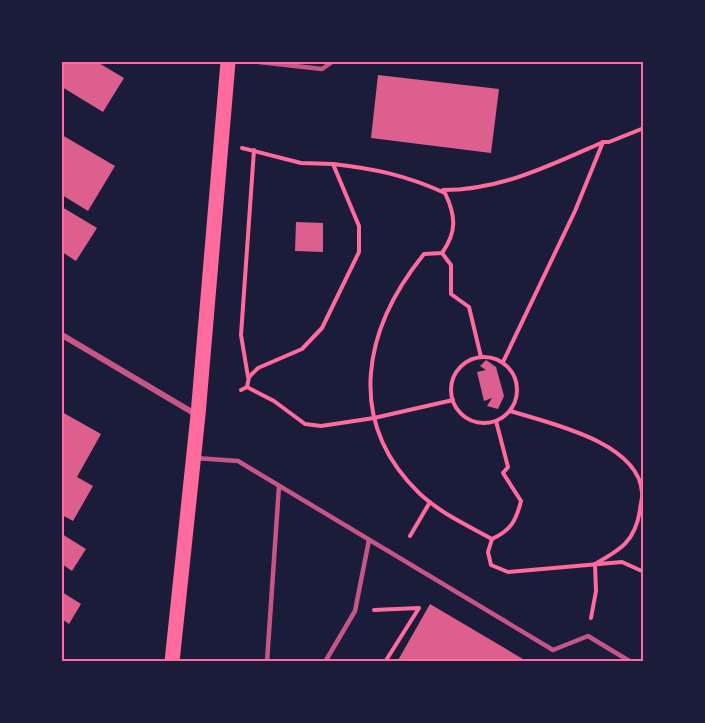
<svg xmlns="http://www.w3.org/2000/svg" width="705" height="723" font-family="'Public Sans',sans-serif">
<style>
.building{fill:#dd5f8e}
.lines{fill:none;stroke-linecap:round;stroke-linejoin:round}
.path{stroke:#ff6b9d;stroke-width:4}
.service{stroke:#c65784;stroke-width:4.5}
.minor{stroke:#c65784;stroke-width:6}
.primary{stroke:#ff6b9d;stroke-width:15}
.neatline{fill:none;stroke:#ff6b9d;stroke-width:2}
</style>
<rect width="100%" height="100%" fill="#1b1b3a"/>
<!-- building -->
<g class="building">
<path d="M 62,62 L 97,62 L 124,78 L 103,112 L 62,87 Z"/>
<path d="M 378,75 L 499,89 L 491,153 L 371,138 Z"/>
<path d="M 62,135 L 115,166 L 88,211 L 62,195 Z"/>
<path d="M 62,207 L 97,228 L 76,261 L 62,252 Z"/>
<path d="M 296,222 L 323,223 L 323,252 L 295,251 Z"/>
<path d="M 486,360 L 496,367 L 504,396 L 498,409 L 487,406 L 492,398 L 484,401 L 477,372 L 486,370 L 480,366 Z"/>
<path d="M 62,412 L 101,434 L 77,477 L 93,486 L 73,521 L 62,515 Z"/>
<path d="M 62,534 L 86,549 L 72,571 L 62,564 Z"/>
<path d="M 62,592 L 81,604 L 69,624 L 62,619 Z"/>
<path d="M 430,604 L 528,662 L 397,662 Z"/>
</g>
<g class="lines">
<!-- path -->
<g class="path">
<path d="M 242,148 L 301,163 L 333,164 L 359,226 L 359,252 L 322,328 L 302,349 L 258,368 L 249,377 L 247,387 L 274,401 L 305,424 L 321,426 L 374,418 L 453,400"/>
<path d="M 333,164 C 376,169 405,175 445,193 C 456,216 457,232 442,253 L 424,254 C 364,328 344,420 419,493 C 440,513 467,525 492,539 C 511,530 516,521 521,501 L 503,473 L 508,467 L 496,421"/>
<path d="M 443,190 C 501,190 551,165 603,142 L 609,142 L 644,128"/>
<path d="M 442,253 L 451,265 L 451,294 L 469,307 L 481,357"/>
<circle cx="484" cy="390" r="33"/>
<path d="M 503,362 L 575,211 L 603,142"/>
<path d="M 248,377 L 241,335 L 254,150"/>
<path d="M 241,390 L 247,387"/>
<path d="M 510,411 C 549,423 638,442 642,492 C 643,498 640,505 640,510 C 635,542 620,550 595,564 L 596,591 L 591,618"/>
<path d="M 410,536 L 430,502"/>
<path d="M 492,539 L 488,552 L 491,565 L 508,572 L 622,562 L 644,572"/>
<path d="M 374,610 L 419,608 L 385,662"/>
</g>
<!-- service -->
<g class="service">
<path d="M 259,62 L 322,69 L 332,62"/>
<path d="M 195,458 L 238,461 L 553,650 L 588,636 L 631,662"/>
<path d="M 267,662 L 279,486"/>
<path d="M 325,662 L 355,611 L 369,540"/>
</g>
<!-- minor -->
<path class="minor" d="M 62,335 L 197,415"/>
<!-- primary -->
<path class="primary" d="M 172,662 L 198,415 L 228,62"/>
</g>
<!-- border -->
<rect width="705" height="723" fill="none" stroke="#1b1b3a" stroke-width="126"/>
<rect x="63" y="63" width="579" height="597" class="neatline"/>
</svg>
